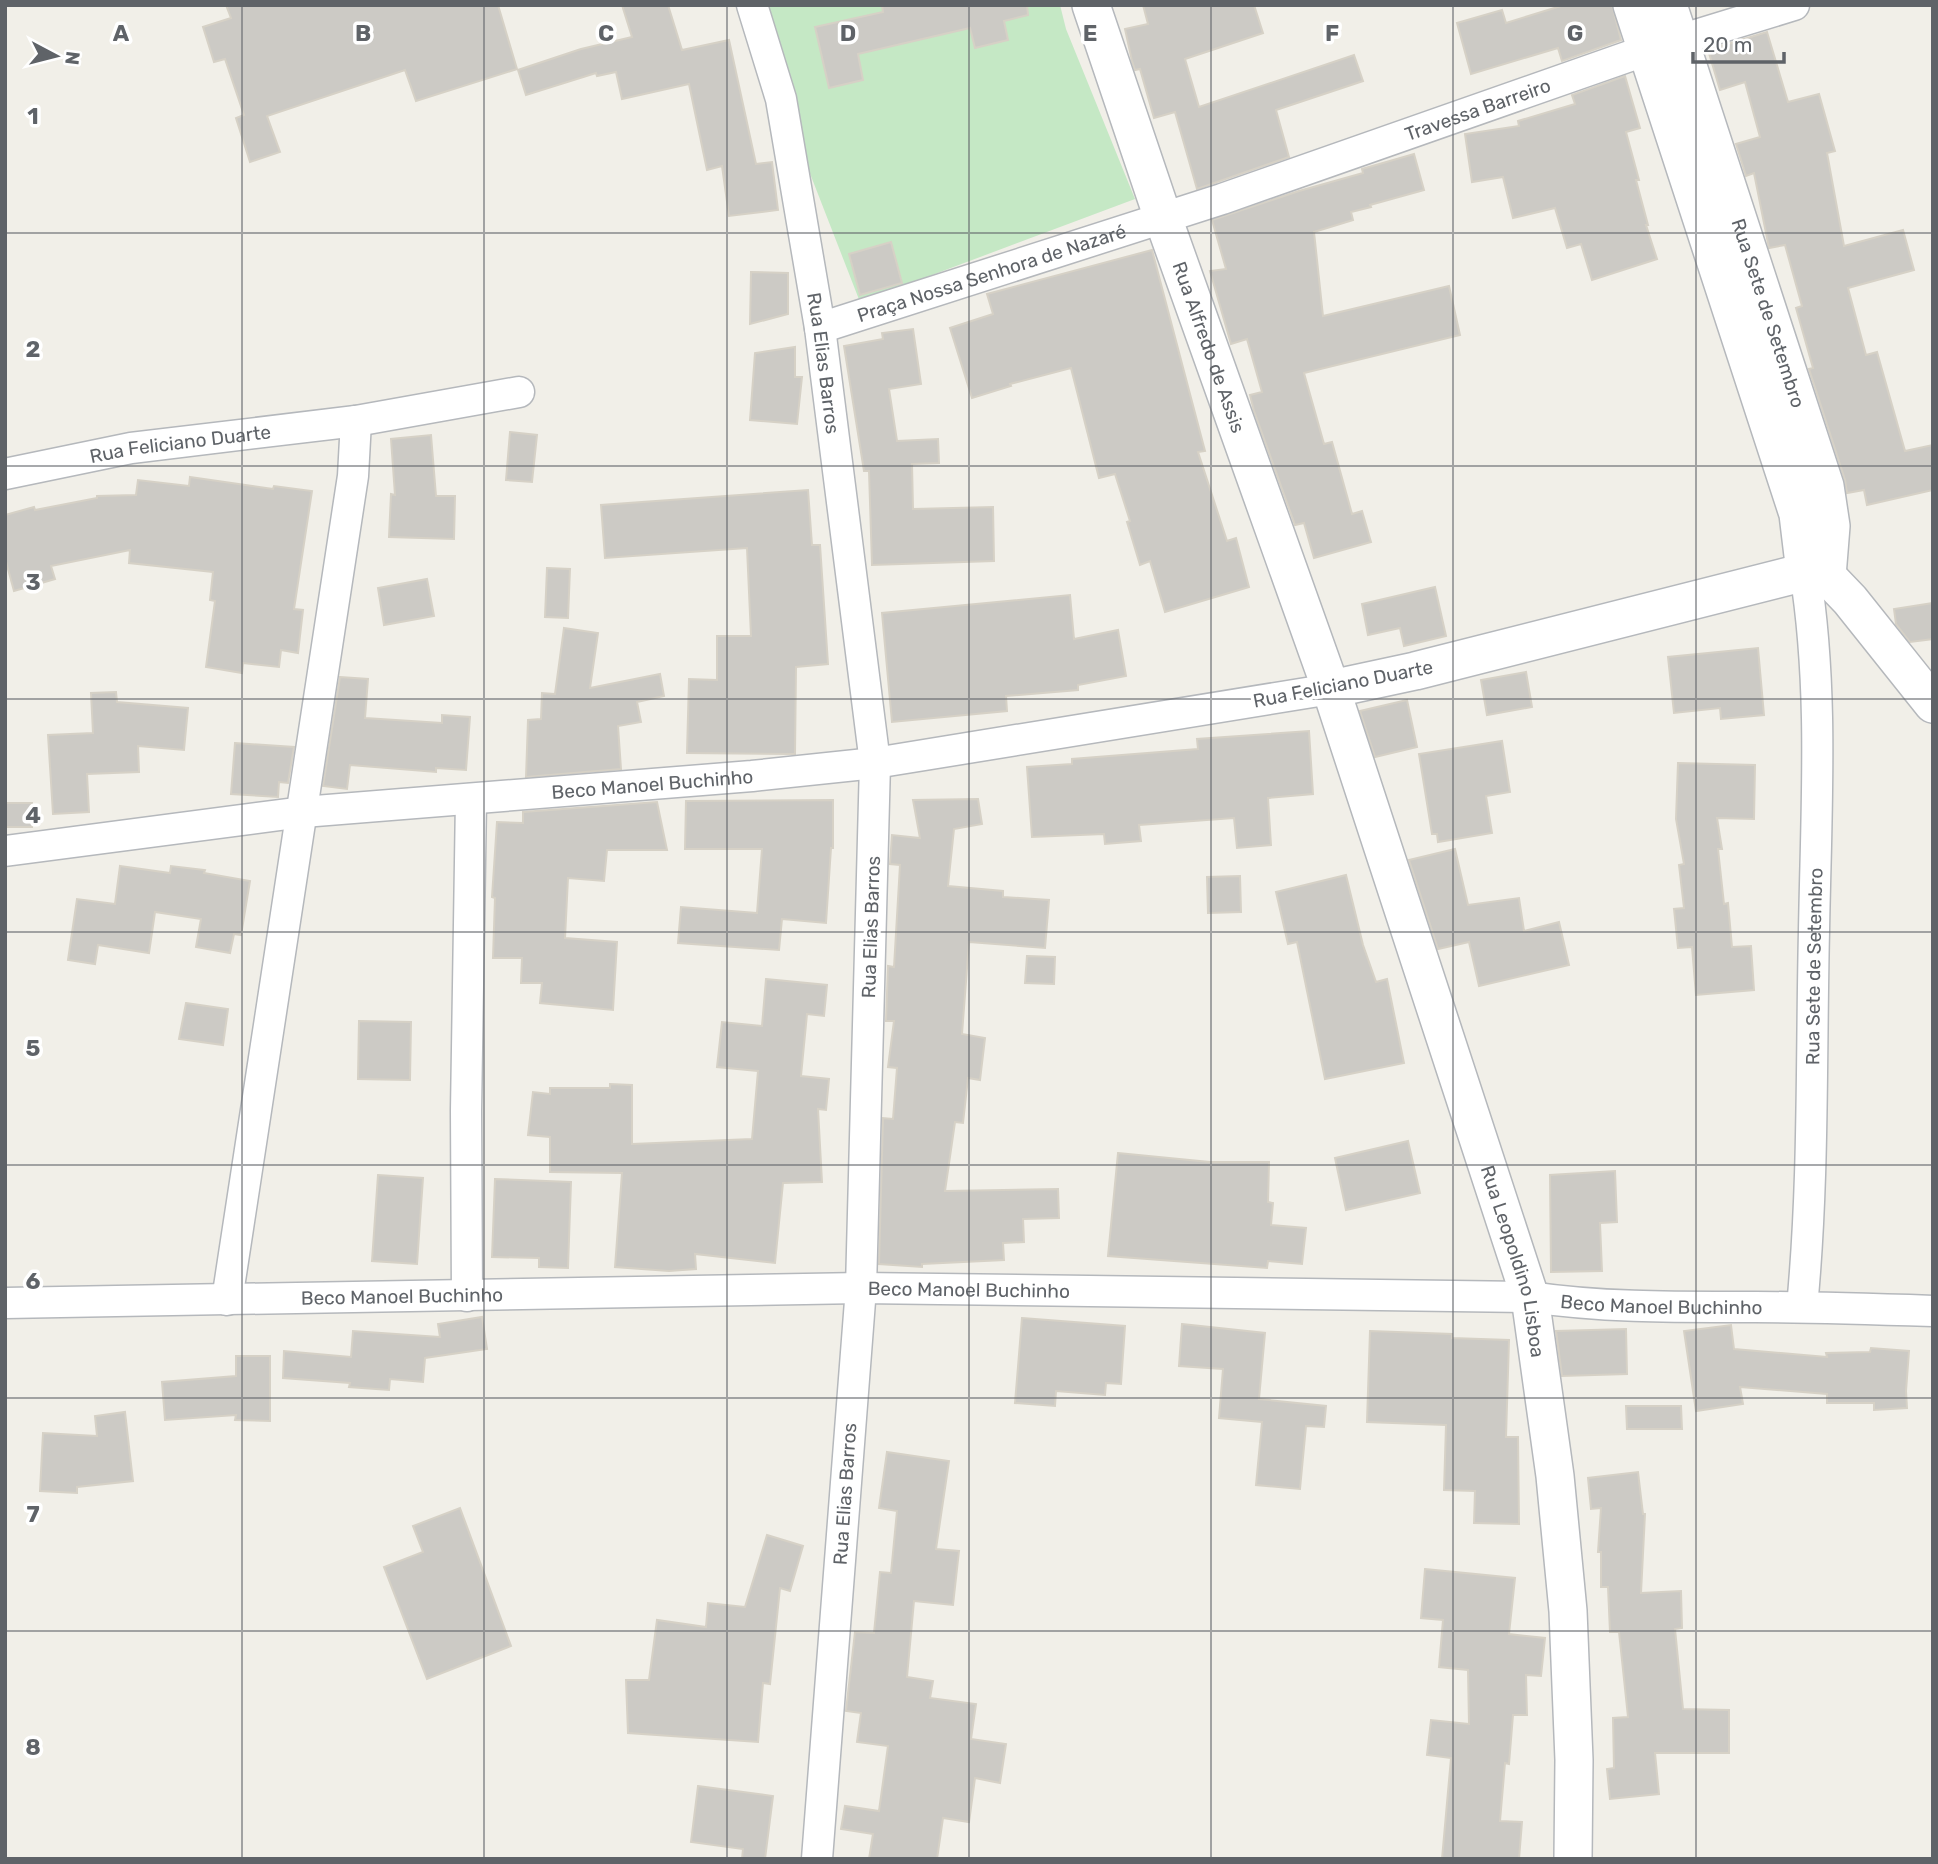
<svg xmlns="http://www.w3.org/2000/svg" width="1938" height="1864" font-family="Rubik,sans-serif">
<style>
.green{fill:#c5e8c5}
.building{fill:#cccac5;stroke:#d6d1c6;stroke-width:2}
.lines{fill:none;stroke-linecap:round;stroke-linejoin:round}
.minor-casing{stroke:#b5b8bc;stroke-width:33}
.tertiary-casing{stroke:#b5b8bc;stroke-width:40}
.minor{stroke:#fff;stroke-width:30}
.tertiary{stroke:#fff;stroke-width:37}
.grid{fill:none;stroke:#5f6368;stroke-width:2;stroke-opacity:0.55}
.labels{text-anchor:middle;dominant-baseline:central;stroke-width:7;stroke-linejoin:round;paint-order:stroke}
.street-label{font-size:19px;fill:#5f6368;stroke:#fff}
.grid-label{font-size:23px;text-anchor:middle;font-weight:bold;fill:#5f6368;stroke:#fff;stroke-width:7;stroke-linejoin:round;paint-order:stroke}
</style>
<rect width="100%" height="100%" fill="#f1efe8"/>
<!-- green -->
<path class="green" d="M 752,5 L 1060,5 L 1066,29 L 1135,199 L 860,302 L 781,99 Z"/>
<!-- building -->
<g class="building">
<path d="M 226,5 L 498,5 L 517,69 L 416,101 L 405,70 L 267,116 L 280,152 L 250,162 L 236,118 L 244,115 L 225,59 L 214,62 L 203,27 L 231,18 Z"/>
<path d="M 622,5 L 668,5 L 682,50 L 729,40 L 756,164 L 772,162 L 778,210 L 729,216 L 722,166 L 707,170 L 689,84 L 622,99 L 616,72 L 597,76 L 596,73 L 526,95 L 518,70 L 581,49 L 632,37 Z"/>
<path d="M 882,5 L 1027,5 L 1028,15 L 1004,21 L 1008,40 L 975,48 L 970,28 L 858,54 L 863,80 L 829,88 L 815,27 L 883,12 Z"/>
<path d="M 1143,5 L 1254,5 L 1263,33 L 1185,59 L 1199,107 L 1354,55 L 1363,81 L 1276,110 L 1289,157 L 1197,189 L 1175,112 L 1154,118 L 1140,69 L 1135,70 L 1132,61 L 1125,29 L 1148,24 Z"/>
<path d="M 1564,5 L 1612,5 L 1621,40 L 1562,61 L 1558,48 L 1471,74 L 1457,23 L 1502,10 L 1506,23 Z"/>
<path d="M 1767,32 L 1788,102 L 1819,94 L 1835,151 L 1827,153 L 1844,246 L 1903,230 L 1914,270 L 1848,288 L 1866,355 L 1877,352 L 1905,451 L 1933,445 L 1933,490 L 1867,505 L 1864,490 L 1847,493 L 1845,480 L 1809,369 L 1813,368 L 1796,308 L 1802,306 L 1785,245 L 1769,248 L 1754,173 L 1746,176 L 1736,144 L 1760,137 L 1745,82 L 1720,90 L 1708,50 Z"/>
<path d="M 1625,76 L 1640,128 L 1626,132 L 1639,180 L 1636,180 L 1648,225 L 1646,225 L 1657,259 L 1592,280 L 1581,244 L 1567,248 L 1555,208 L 1513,218 L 1503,177 L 1472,182 L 1465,134 L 1519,126 L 1518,121 L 1575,104 L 1572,95 Z"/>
<path d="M 1414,154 L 1424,190 L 1370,205 L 1371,207 L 1351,212 L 1353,220 L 1314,232 L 1323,316 L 1449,286 L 1460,335 L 1304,373 L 1324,444 L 1332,442 L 1352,514 L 1362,511 L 1371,542 L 1314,558 L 1304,523 L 1295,525 L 1254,411 L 1250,395 L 1262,392 L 1247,339 L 1231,344 L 1210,271 L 1226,269 L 1212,220 L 1299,191 L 1363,173 L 1362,169 Z"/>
<path d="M 891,242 L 902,283 L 860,295 L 849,254 Z"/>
<path d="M 1152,250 L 1205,451 L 1198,452 L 1227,541 L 1236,538 L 1249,587 L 1165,612 L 1150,561 L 1140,565 L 1127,522 L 1130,521 L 1115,474 L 1099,478 L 1071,368 L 1010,384 L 1011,386 L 972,398 L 950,328 L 993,314 L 987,294 Z"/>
<path d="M 751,272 L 788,273 L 788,314 L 750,324 Z"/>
<path d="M 913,329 L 921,384 L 889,389 L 897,441 L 938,439 L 939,463 L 912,464 L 913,509 L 993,507 L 994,561 L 872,565 L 869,471 L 864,471 L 844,346 L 883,339 L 882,333 Z"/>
<path d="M 795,347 L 795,377 L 802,377 L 797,424 L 750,420 L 755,353 Z"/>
<path d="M 510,432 L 537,435 L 532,482 L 506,480 Z"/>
<path d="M 431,435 L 436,496 L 455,496 L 454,539 L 389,537 L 391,494 L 395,495 L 391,439 Z"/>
<path d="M 190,477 L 273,489 L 274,486 L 312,491 L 294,609 L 303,610 L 298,653 L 281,650 L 279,667 L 243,663 L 242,673 L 206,667 L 215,601 L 210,600 L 213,572 L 129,563 L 130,550 L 51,566 L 55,579 L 14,591 L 5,558 L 5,515 L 34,507 L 35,510 L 97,498 L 97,496 L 136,495 L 138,480 L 189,486 Z"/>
<path d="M 808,490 L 812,545 L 820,545 L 828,664 L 796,667 L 795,754 L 687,753 L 689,679 L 717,680 L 717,636 L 751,636 L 747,548 L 605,558 L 601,505 Z"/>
<path d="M 547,568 L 570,569 L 568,618 L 545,617 Z"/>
<path d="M 427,579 L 434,616 L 384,625 L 378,588 Z"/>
<path d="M 1435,587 L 1446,636 L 1404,646 L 1400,628 L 1368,635 L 1362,604 Z"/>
<path d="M 1070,595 L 1074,639 L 1118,630 L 1126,676 L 1078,685 L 1078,690 L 1006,696 L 1007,711 L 892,722 L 882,613 Z"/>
<path d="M 1933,603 L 1933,639 L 1910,642 L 1896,624 L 1894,609 Z"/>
<path d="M 564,628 L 598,633 L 590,688 L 660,674 L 664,696 L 637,702 L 641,722 L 618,726 L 621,769 L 526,777 L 528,720 L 541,719 L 542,693 L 555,694 Z"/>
<path d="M 1758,648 L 1764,715 L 1721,719 L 1720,708 L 1674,713 L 1668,657 Z"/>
<path d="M 1526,672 L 1532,707 L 1487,715 L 1481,680 Z"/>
<path d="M 340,677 L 368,679 L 365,718 L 442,723 L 442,715 L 470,717 L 466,770 L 436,768 L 436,772 L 350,765 L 347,789 L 323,786 Z"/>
<path d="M 116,692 L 117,702 L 188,708 L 184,750 L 138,746 L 139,772 L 87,774 L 89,812 L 53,814 L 48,735 L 93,733 L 91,693 Z"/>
<path d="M 1407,700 L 1417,747 L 1375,757 L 1360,711 Z"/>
<path d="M 1309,731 L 1313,794 L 1268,798 L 1271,845 L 1237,848 L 1234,818 L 1139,825 L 1141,841 L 1105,844 L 1104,834 L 1032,837 L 1027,767 L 1072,764 L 1072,759 L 1198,749 L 1197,739 Z"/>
<path d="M 1502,741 L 1510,792 L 1486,796 L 1492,833 L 1438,842 L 1437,834 L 1432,834 L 1419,754 Z"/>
<path d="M 235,743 L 294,747 L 288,783 L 279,782 L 278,797 L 231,794 Z"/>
<path d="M 1678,763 L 1755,765 L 1754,819 L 1717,818 L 1722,849 L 1718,849 L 1724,904 L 1728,903 L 1732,947 L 1751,946 L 1754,990 L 1696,995 L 1692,947 L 1678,948 L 1674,909 L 1684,908 L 1679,865 L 1684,864 L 1676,819 Z"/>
<path d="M 978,799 L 982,824 L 954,829 L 948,886 L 1003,891 L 1003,897 L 1049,900 L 1045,948 L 969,942 L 962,1034 L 985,1038 L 980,1080 L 968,1078 L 963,1123 L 955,1122 L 945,1191 L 1058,1189 L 1059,1218 L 1023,1219 L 1024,1242 L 1003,1243 L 1004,1260 L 922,1264 L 922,1267 L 879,1264 L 883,1118 L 893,1119 L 897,1068 L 888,1067 L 894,1021 L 886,1021 L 888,966 L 894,967 L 900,865 L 890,864 L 892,835 L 920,838 L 913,800 Z"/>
<path d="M 833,800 L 833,848 L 831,848 L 826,923 L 782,919 L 779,950 L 678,943 L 681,907 L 757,913 L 762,849 L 685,849 L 686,801 Z"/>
<path d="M 657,802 L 667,850 L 607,850 L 604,881 L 568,878 L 565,938 L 617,942 L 613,1010 L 540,1003 L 542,983 L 521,983 L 522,958 L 493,958 L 495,898 L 492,897 L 497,822 L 523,823 L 523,812 Z"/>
<rect x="5" y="803" width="27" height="24"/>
<path d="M 1455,849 L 1468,905 L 1519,898 L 1524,931 L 1559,922 L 1569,965 L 1479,986 L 1469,942 L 1438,949 L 1409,860 Z"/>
<path d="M 120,866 L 170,873 L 171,866 L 205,870 L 204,873 L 250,881 L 241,935 L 234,934 L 230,953 L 196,947 L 201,919 L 155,912 L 149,953 L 98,945 L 95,964 L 68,960 L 77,899 L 115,904 Z"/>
<path d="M 1346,875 L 1363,945 L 1376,982 L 1387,979 L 1404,1063 L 1325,1079 L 1297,942 L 1288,944 L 1276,892 Z"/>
<path d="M 1240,876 L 1241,912 L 1208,913 L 1207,877 Z"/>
<path d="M 1027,956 L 1055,957 L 1054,984 L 1025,983 Z"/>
<path d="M 766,979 L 827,985 L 824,1016 L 807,1014 L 801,1076 L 829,1079 L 826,1110 L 818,1109 L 822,1182 L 783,1183 L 775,1263 L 695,1254 L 696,1269 L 669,1271 L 615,1267 L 622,1173 L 550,1172 L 550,1137 L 528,1135 L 533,1092 L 550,1094 L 550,1088 L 610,1088 L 610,1084 L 632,1085 L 632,1144 L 752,1139 L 758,1071 L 717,1067 L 722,1022 L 762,1026 Z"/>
<path d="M 186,1003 L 228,1009 L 223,1045 L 179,1039 Z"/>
<path d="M 359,1021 L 411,1022 L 410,1080 L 358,1079 Z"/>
<path d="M 1408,1141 L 1420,1193 L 1346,1210 L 1335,1158 Z"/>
<path d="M 1118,1153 L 1210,1162 L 1269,1162 L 1268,1202 L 1273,1203 L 1271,1225 L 1306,1228 L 1302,1264 L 1268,1261 L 1267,1268 L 1108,1256 Z"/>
<path d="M 1615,1171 L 1617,1222 L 1600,1223 L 1602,1271 L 1551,1272 L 1550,1175 Z"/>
<path d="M 378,1175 L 423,1178 L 417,1264 L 372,1261 Z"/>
<path d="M 495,1179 L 571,1182 L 568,1268 L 539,1267 L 539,1258 L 492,1257 Z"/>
<path d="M 482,1317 L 487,1349 L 425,1358 L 423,1382 L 390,1379 L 389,1390 L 349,1387 L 350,1383 L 283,1378 L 284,1351 L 351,1357 L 353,1331 L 440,1337 L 438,1324 Z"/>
<path d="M 1022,1318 L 1125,1326 L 1121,1384 L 1106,1383 L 1105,1395 L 1056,1391 L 1055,1406 L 1015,1403 Z"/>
<path d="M 1182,1324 L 1265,1333 L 1259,1399 L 1326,1406 L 1324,1427 L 1306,1426 L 1300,1489 L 1256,1485 L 1262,1422 L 1219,1418 L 1223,1369 L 1179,1366 Z"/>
<path d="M 1731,1325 L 1734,1349 L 1827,1357 L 1826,1353 L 1870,1352 L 1871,1348 L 1909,1351 L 1906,1391 L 1907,1408 L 1874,1410 L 1874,1403 L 1827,1403 L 1827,1394 L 1740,1387 L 1743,1404 L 1696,1411 L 1684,1331 Z"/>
<path d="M 1626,1329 L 1627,1374 L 1562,1376 L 1556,1331 Z"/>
<path d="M 1370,1331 L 1452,1334 L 1452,1338 L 1509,1340 L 1506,1437 L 1518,1437 L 1519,1524 L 1474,1523 L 1475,1491 L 1444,1490 L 1446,1425 L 1367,1422 Z"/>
<path d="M 236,1356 L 270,1356 L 270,1421 L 235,1420 L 236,1415 L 165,1420 L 162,1382 L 236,1376 Z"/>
<path d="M 1626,1406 L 1681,1406 L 1682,1429 L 1627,1429 Z"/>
<path d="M 125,1412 L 133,1481 L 77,1487 L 77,1493 L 40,1491 L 43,1433 L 97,1436 L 95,1416 Z"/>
<path d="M 887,1452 L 949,1461 L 936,1549 L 959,1551 L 953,1605 L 914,1601 L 907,1677 L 933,1681 L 930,1698 L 976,1704 L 971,1739 L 1006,1744 L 1000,1783 L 975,1778 L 969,1822 L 943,1818 L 937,1859 L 869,1859 L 873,1834 L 841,1829 L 845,1806 L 879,1811 L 888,1746 L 857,1742 L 861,1713 L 846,1711 L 855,1632 L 874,1633 L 880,1572 L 891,1573 L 897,1511 L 879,1508 Z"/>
<path d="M 1638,1472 L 1643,1514 L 1645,1514 L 1641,1593 L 1681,1591 L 1682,1628 L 1675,1629 L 1683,1709 L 1729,1710 L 1729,1753 L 1655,1753 L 1659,1794 L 1610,1799 L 1607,1769 L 1614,1768 L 1613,1718 L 1628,1717 L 1619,1632 L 1610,1632 L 1608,1587 L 1601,1587 L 1601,1552 L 1598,1552 L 1601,1508 L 1591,1509 L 1588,1478 Z"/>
<path d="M 460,1508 L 511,1646 L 427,1679 L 384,1567 L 423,1552 L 413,1526 Z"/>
<path d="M 767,1535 L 803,1546 L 790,1591 L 780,1588 L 770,1684 L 763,1683 L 758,1742 L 628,1733 L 626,1680 L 649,1680 L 657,1620 L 706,1627 L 708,1603 L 745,1607 Z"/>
<path d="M 1425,1569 L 1515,1578 L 1509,1634 L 1545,1638 L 1541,1676 L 1526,1675 L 1527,1715 L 1513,1715 L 1509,1764 L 1505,1763 L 1500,1821 L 1522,1822 L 1519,1859 L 1442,1859 L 1451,1758 L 1427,1755 L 1431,1720 L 1469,1724 L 1468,1670 L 1439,1667 L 1443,1620 L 1421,1618 Z"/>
<path d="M 698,1786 L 773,1796 L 765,1859 L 742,1859 L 743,1849 L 691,1842 Z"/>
</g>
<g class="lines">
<defs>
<g id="minor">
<path id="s1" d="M 752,5 L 781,99 L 820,328 L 875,763 L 861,1288 L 817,1859"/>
<path id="s2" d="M 820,328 L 1222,199 L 1647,50 L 1794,5"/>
<path id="s3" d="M 5,474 L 131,448 L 356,421 L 519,392"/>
<path id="s4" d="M 5,851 L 303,812 L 752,776 L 875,763 L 1331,689"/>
<path d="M 467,1296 L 466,1111 L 471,799"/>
<path d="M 227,1300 L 353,476 L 356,421"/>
<path id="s5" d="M 5,1303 L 861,1288 L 1530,1297 C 1605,1308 1680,1307 1755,1307 C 1815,1307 1874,1309 1933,1311"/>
<path id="s6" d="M 1802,1307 C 1814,1182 1811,1057 1814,931 C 1816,812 1824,690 1805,572"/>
</g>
<g id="tertiary">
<path id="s7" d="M 1091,5 L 1163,218 L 1331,689 L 1530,1297 L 1555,1476 L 1568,1611 L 1574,1760 L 1573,1859"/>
<path d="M 1632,5 L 1798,514 L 1805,572"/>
<path id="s8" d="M 1668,5 L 1825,486 L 1831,526 L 1827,576"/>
<path d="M 1827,576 L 1850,600 L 1933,704"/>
<path d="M 1331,689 L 1415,671 L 1805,572 L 1827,576"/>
</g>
</defs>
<!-- minor casing -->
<use href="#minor" class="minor-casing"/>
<!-- tertiary casing -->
<use href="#tertiary" class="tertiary-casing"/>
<!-- minor -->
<use href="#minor" class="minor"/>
<!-- tertiary -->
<use href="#tertiary" class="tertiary"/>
</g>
<!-- grid -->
<path class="grid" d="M 242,5 L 242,1859M 484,5 L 484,1859M 727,5 L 727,1859M 969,5 L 969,1859M 1211,5 L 1211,1859M 1453,5 L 1453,1859M 1696,5 L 1696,1859M 5,233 L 1933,233M 5,466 L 1933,466M 5,699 L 1933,699M 5,932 L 1933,932M 5,1165 L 1933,1165M 5,1398 L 1933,1398M 5,1631 L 1933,1631"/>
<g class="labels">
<!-- street labels -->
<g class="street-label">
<text stroke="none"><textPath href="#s2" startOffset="693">Travessa Barreiro</textPath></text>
<text stroke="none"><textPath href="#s2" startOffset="180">Praça Nossa Senhora de Nazaré</textPath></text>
<text stroke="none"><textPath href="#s8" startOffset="324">Rua Sete de Setembro</textPath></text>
<text stroke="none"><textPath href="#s7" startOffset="362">Rua Alfredo de Assis</textPath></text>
<text stroke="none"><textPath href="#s1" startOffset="366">Rua Elias Barros</textPath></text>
<text stroke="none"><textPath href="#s3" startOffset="178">Rua Feliciano Duarte</textPath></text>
<text transform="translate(1343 684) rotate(-11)">Rua Feliciano Duarte</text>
<text stroke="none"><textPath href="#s4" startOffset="651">Beco Manoel Buchinho</textPath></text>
<text transform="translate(871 927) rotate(-88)">Rua Elias Barros</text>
<text stroke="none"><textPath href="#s6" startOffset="341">Rua Sete de Setembro</textPath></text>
<text stroke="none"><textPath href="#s7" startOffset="1326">Rua Leopoldino Lisboa</textPath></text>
<text stroke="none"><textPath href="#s5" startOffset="964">Beco Manoel Buchinho</textPath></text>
<text stroke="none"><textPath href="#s5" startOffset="397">Beco Manoel Buchinho</textPath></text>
<text stroke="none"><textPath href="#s5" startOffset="1657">Beco Manoel Buchinho</textPath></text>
<text transform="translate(845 1494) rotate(-86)">Rua Elias Barros</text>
</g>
</g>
<g class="grid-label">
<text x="121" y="41">A</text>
<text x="363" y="41">B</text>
<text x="606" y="41">C</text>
<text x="848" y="41">D</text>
<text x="1090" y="41">E</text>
<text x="1332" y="41">F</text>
<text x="1575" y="41">G</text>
<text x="33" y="124">1</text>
<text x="33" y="357">2</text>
<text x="33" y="590">3</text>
<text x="33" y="823">4</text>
<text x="33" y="1056">5</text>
<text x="33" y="1289">6</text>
<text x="33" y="1522">7</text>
<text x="33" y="1755">8</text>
</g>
<!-- border -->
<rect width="1938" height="1864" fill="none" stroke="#5f6368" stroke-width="14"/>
<!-- north arrow -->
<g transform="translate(56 56) rotate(97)" stroke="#ffffff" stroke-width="5" paint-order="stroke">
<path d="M0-5L12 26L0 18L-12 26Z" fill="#5f6368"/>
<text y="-10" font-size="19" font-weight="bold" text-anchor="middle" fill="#5f6368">N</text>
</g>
<!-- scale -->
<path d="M1693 52v10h91v-10" fill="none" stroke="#5f6368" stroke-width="3.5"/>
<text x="1703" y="52" font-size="21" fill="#5f6368" stroke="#ffffff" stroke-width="5" paint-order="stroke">20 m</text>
</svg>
